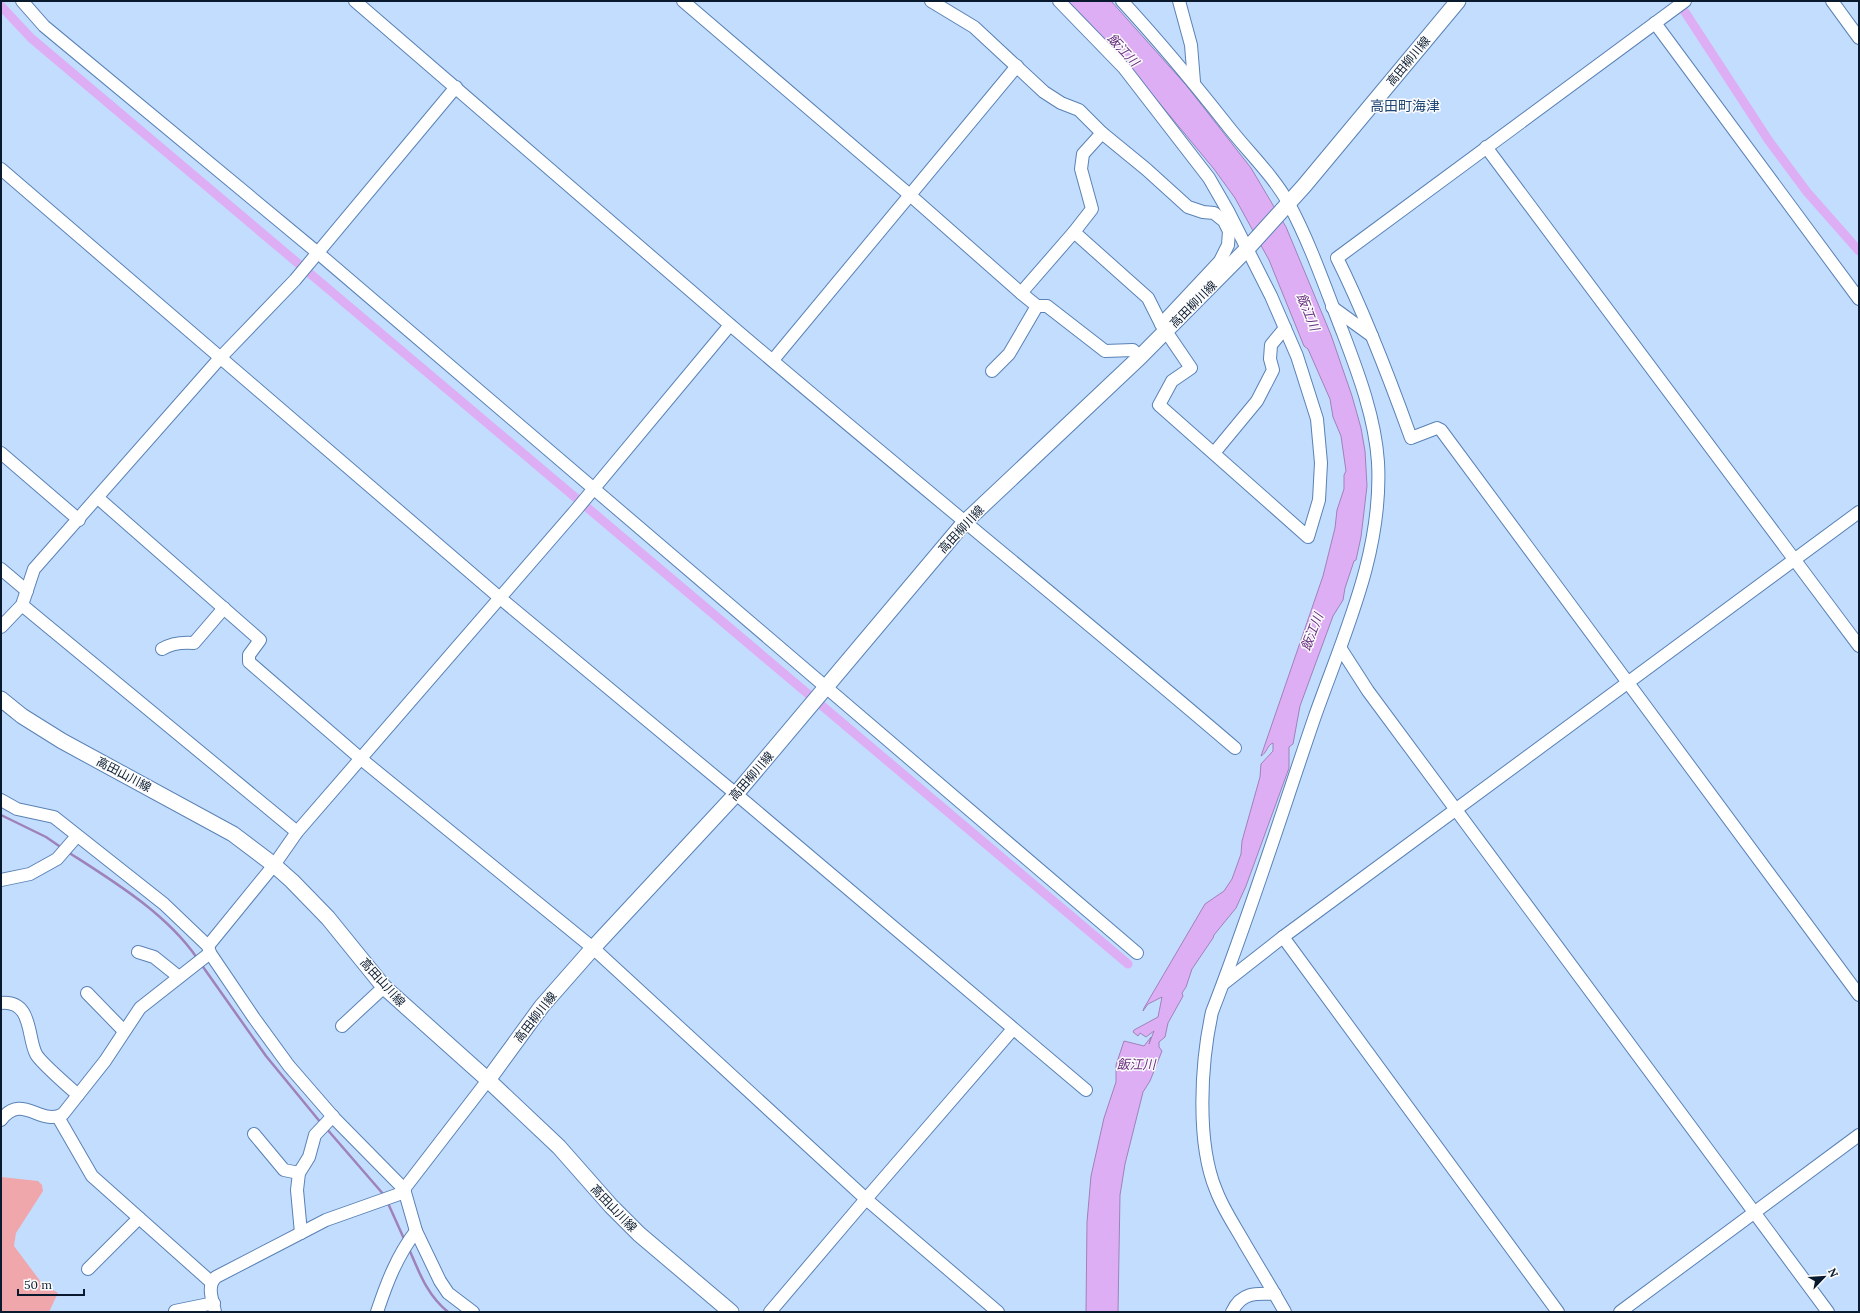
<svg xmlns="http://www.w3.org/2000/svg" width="1860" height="1313" font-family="Lora,'Noto Sans JP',serif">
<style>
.green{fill:#f0a7ac}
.water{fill:#deaef4;stroke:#9e82b9}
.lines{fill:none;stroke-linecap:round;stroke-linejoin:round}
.stream{stroke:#9e82b9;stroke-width:2.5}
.canal{stroke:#deaef4;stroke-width:9}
.minor-casing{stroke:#5982b5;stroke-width:14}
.major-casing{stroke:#5982b5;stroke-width:17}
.minor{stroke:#fff;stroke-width:12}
.major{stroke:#fff;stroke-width:15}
.labels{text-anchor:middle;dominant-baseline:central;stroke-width:3;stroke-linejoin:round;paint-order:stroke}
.street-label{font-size:12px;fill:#091a2e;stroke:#fcfcfc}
.water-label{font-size:13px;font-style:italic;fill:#693080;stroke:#fcfcfc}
.quarter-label{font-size:14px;fill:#1f4674;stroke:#fcfcfc}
</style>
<rect width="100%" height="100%" fill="#c3ddff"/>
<!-- green -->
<path class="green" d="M 1,1177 L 38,1181 L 42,1185 L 43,1191 L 16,1233 L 14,1246 L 41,1282 L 58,1293 L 49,1312 L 1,1312 Z"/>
<!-- water -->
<path class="water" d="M 1065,1 L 1111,1 L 1186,85 L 1251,168 L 1286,227 L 1331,335 L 1352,396 L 1361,428 L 1365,451 L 1367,486 L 1361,537 L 1356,560 L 1354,561 L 1345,588 L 1343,600 L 1333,616 L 1300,706 L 1293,744 L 1289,747 L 1289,768 L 1246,886 L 1236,908 L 1214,935 L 1213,938 L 1192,969 L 1186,987 L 1182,993 L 1183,996 L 1168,1023 L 1165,1037 L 1159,1042 L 1159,1047 L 1162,1051 L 1150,1081 L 1143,1092 L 1125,1164 L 1120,1195 L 1118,1312 L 1086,1312 L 1087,1222 L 1091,1176 L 1104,1118 L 1116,1082 L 1116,1065 L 1124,1041 L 1144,1046 L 1151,1037 L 1149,1044 L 1154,1031 L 1146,1037 L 1140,1033 L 1138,1036 L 1133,1032 L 1134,1030 L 1158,1017 L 1162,997 L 1148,1004 L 1143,1011 L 1144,1008 L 1205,904 L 1224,891 L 1232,879 L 1241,854 L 1242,841 L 1260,777 L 1261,764 L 1273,751 L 1273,743 C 1267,745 1267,753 1261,756 L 1323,576 L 1335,528 L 1337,510 L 1344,489 L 1344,475 L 1346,471 L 1341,436 L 1333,417 L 1330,399 L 1308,349 L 1304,346 L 1269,260 L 1235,198 L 1214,169 L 1127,64 Z"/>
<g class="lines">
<!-- stream -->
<g class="stream">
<path d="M 1,815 L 46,837 L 62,848"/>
<path d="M 68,852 C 113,881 166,913 197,958"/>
<path d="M 201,964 L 266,1056 L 321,1123"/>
<path d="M 326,1128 L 384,1195"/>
<path d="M 387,1201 L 405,1241"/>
<path d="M 409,1249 C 419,1272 427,1295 448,1312"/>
</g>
<!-- canal -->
<g class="canal">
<path d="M 1676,1 L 1685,12 L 1769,141 L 1807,192 L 1859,251"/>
<path d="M 1,6 L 31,38 L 1128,964"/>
</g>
<defs>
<g id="minor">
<path d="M 22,1 L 44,26 L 318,253 L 1137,953"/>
<path d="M 355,1 C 480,108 603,216 728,323 C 896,467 1068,605 1235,748"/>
<path d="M 683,1 L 911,196 L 1021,293 L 1074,232 L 1148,298 L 1161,324 L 1191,368 L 1172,381 L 1159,405 L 1308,537 L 1319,500 L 1321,463 L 1317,419 L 1297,356 L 1271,296 L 1228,211 L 1209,178 L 1124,68 L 1059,1"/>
<path d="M 931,1 L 974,27 L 1044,92 L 1061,103 L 1079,110 L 1102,133 L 1146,169 L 1188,207 L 1203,212 L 1214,213 L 1224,221 L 1229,231 L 1228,245 L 1220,261 L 1161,324"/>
<path d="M 1122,1 C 1159,41 1193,82 1227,125 C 1247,151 1273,175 1289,204 C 1311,245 1326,290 1343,333 C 1359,375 1375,418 1378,462 C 1383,552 1344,634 1315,716 C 1281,815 1250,915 1212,1012 C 1201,1062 1196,1142 1216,1190 C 1223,1209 1235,1226 1245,1244 C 1258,1266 1272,1289 1285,1312"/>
<path d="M 1179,1 L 1191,45 L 1194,82"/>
<path d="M 1685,1 L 1337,258 C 1366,316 1389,377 1411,438 L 1437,428 L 1441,430 L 1859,995"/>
<path d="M 1832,1 L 1859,38"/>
<path d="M 1655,23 L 1859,299"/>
<path d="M 1486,147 L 1859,646"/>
<path d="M 1,169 L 500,598 L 736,794 L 1086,1090"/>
<path d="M 1074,232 L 1092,209 L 1081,169 L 1083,154 L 1102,133"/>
<path d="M 1021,293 L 1037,306 L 1047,306 L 1105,351 L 1133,350 L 1140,357"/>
<path d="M 1332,307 L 1372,336"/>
<path d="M 773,360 L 1017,66"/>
<path d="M 992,371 L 1009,354 L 1037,306"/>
<path d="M 1,453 L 79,520"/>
<path d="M 1214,453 L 1257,401 L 1273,370 L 1270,359 L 1271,345 L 1285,328"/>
<path d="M 98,498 L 260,640 L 249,655 L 249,662 L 360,758 L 593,948 L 866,1199 L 998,1312"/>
<path d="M 1,569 L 27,591"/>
<path d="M 22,605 L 297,832"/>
<path d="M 1,627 L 22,605 L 34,569 L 220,358 L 295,280 L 456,87"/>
<path d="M 162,649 C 172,643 182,642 194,643 L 224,608"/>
<path d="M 1341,649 L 1368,691 L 1828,1312"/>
<path d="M 1,800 L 17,809 L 54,817 L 164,904 L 208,946 L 210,953 L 254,1018 L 289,1066 L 335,1119 L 404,1189 L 416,1231 L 440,1281 L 448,1293 L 473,1312"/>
<path d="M 1,880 L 30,874 L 57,859 L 77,836"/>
<path d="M 1283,937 L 1558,1312"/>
<path d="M 208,946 L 274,865 L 297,832 L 576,510 L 730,325"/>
<path d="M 138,952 L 154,957 L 179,977"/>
<path d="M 1223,984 L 1283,937 L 1859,512"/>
<path d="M 87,993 L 124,1031"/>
<path d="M 1,1003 C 33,1000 27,1037 36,1054 C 40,1062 69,1087 78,1095"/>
<path d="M 342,1026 L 384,987"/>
<path d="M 58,1117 L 92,1176 L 211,1282"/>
<path d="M 1,1120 C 22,1092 41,1127 63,1114 L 105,1061 L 140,1008 L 210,953"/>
<path d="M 254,1134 L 284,1170 L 299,1173"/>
<path d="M 404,1189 L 488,1080"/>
<path d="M 301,1233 L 297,1190 L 299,1173 L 309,1157 L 315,1135 L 333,1116"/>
<path d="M 88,1269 L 139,1218"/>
<path d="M 175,1311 L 214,1303"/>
<path d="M 215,1312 C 213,1301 206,1286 216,1277 L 326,1220 L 405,1192"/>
<path d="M 377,1312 C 387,1282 397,1256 416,1231"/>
<path d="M 770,1312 L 866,1199 L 1013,1029"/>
<path d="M 1232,1312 C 1241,1292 1256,1293 1275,1294"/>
<path d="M 1620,1312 L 1859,1135"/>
</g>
<g id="major">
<path d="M 1,699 L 22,716 L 62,741 L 233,834 L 274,865 L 292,881 L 328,918 L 384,987 L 488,1080 L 559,1147 L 611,1206 L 639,1234 L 731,1312"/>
<path d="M 488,1080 L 542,1006 L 593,948 L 736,794 L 964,523 L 1140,357 L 1247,249 L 1304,186 L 1458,1"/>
</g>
</defs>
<!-- minor casing -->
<use href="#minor" class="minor-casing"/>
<!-- major casing -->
<use href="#major" class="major-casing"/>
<!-- minor -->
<use href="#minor" class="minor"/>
<!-- major -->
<use href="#major" class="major"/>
</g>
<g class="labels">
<!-- street labels -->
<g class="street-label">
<text transform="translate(1408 61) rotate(-50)">高田柳川線</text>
<text transform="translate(1193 304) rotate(-45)">高田柳川線</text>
<text transform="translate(961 529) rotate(-47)">高田柳川線</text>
<text transform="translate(124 774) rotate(28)">高田山川線</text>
<text transform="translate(751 776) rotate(-49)">高田柳川線</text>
<text transform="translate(383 982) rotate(48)">高田山川線</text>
<text transform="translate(535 1017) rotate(-52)">高田柳川線</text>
<text transform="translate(614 1208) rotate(46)">高田山川線</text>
</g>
<!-- water labels -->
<g class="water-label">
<text transform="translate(1123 50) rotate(47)">飯江川</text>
<text transform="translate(1308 312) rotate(68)">飯江川</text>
<text transform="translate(1312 632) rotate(-69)">飯江川</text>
<text x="1136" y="1064">飯江川</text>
</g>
<!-- quarter labels -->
<g class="quarter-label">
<text x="1405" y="106">高田町海津</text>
</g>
</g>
<!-- border -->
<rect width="1860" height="1313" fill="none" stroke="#091a2e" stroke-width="4"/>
<!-- north arrow -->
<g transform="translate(1824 1277) rotate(65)" stroke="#fcfcfc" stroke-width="3" paint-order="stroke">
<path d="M0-3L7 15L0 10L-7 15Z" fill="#091a2e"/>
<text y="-6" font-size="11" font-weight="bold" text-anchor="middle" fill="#091a2e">N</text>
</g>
<!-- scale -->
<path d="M18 1289v6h66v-6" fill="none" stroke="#091a2e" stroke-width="2"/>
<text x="24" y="1289" font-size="12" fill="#091a2e" stroke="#fcfcfc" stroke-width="3" paint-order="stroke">50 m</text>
</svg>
